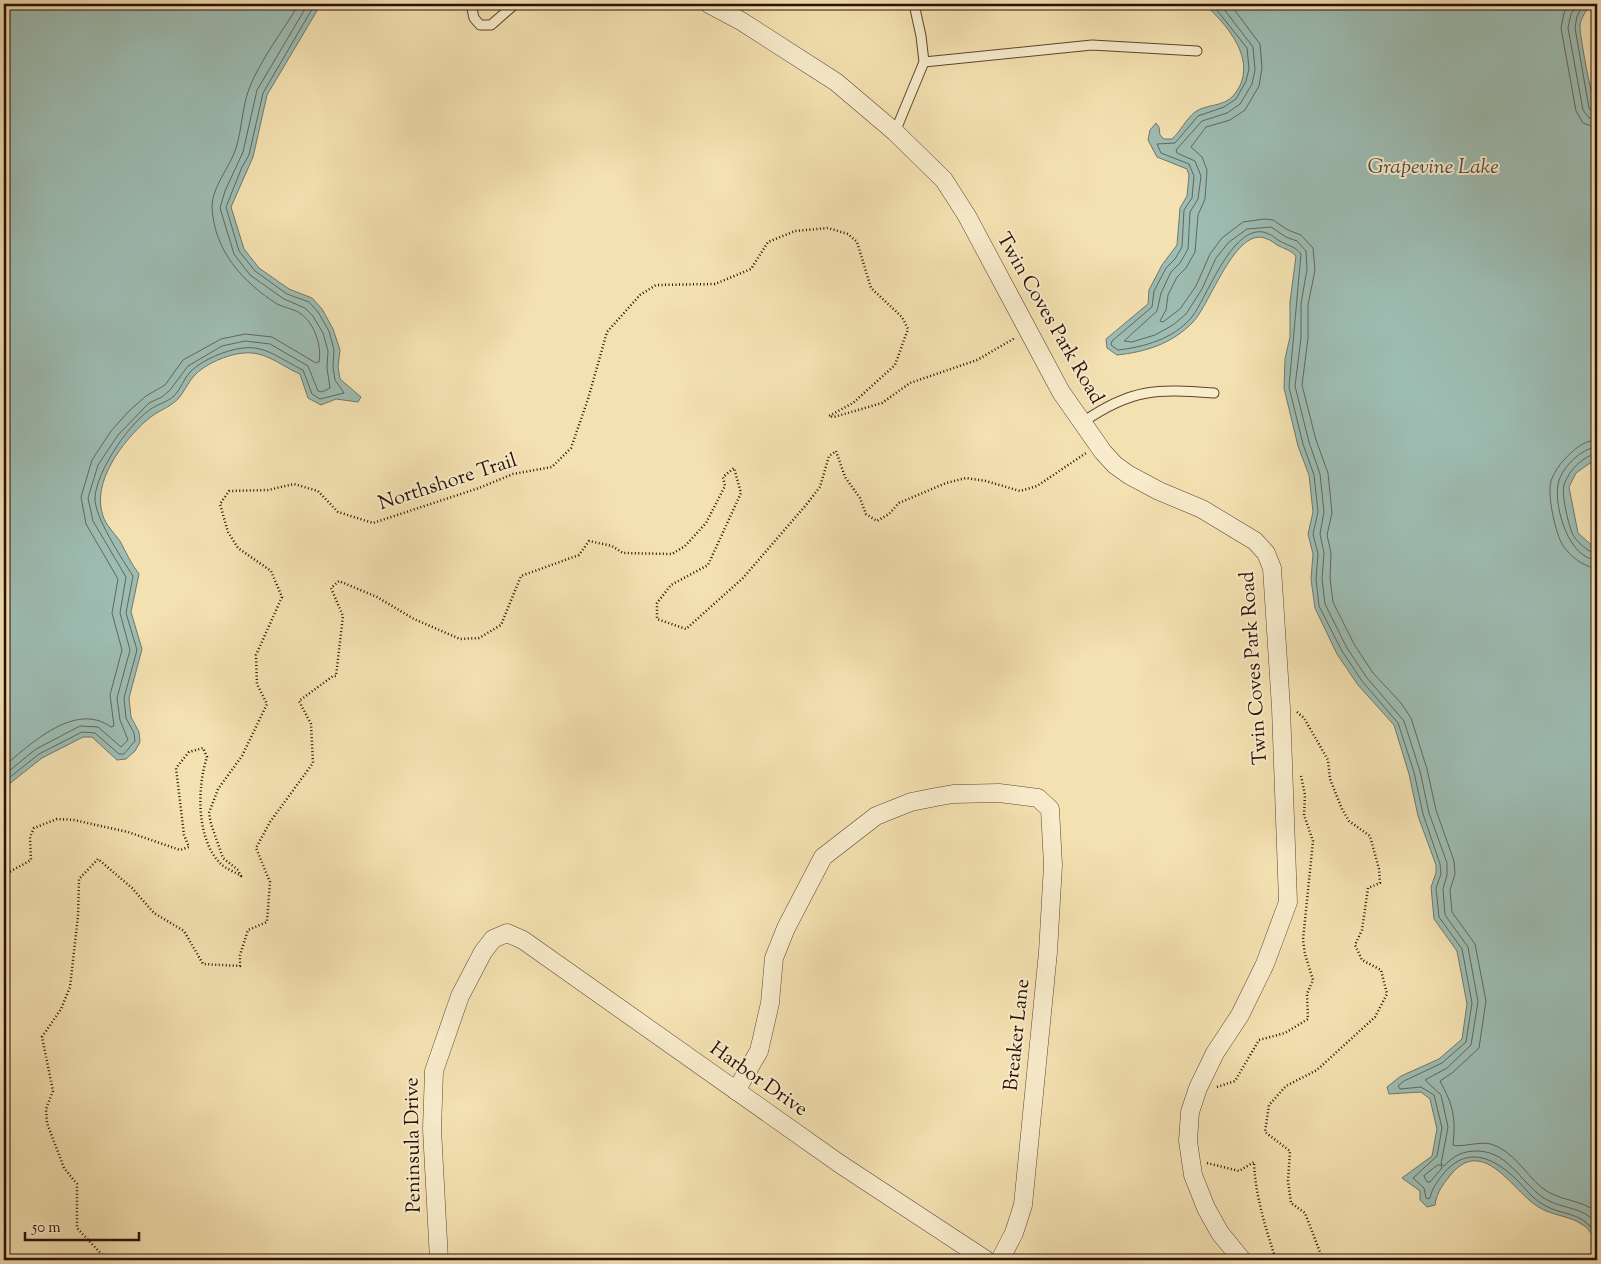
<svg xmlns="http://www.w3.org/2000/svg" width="1601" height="1264" font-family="'Sorts Mill Goudy',serif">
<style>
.water{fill:#9dbcb2;stroke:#6f776d}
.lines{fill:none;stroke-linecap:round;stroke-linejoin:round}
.shore{stroke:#63665c;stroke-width:1}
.lane-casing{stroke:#5c4430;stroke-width:11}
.street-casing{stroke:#5c4430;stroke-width:19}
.path{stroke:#290f05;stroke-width:2.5;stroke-dasharray:1 2.5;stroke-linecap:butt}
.lane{stroke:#f8eccc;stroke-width:9}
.street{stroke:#f8eccc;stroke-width:18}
.labels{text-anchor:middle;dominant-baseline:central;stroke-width:4;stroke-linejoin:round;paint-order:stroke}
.street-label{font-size:20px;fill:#290f05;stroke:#f8eccc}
.water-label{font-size:21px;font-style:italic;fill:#524c42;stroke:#f8eccc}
</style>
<rect width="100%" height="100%" fill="#f4e1b1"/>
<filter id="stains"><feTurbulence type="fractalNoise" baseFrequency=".004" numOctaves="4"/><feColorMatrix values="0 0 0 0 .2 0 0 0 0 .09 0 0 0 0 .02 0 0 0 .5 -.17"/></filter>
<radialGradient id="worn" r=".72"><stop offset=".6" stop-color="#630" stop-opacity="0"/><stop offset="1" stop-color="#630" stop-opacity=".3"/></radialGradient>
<!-- water -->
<g class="water">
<path d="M 4,4 L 321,4 L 267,95 L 253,157 L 231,207 L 244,249 L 259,268 L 289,289 L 312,298 L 322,309 L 333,329 L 340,350 L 338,367 L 340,379 L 361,397 L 358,402 L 336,399 L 321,405 L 308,398 L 300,374 C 281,366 266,351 244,353 C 228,354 204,364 193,377 C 188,383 184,392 178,399 C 169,408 157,411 147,420 C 123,441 91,482 103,516 C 106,525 114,533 120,541 C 126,552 131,564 139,574 L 131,612 L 142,649 L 129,698 L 131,717 L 139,732 L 140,742 L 135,751 L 126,759 L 117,760 L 92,737 L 83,737 L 42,758 L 4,788 Z"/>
<path d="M 1204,4 L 1590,4 C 1587,11 1581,17 1580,25 C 1579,33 1593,107 1597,110 L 1597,458 L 1576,473 L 1569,487 L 1578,533 L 1597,550 L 1597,1243 C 1593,1237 1589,1228 1583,1225 C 1569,1215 1551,1216 1537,1206 C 1513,1191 1485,1138 1453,1172 C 1444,1183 1437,1191 1435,1205 L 1427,1207 L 1420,1200 L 1420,1191 L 1402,1178 L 1432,1156 L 1437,1129 L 1430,1099 L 1421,1092 L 1389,1094 L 1387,1087 L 1401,1076 L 1439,1059 L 1462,1039 L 1467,1004 L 1457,951 L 1434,919 L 1431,887 L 1436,873 L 1436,865 L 1418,816 L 1409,774 L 1394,725 L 1358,685 L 1337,654 L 1315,608 L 1311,579 L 1313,554 L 1308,534 L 1313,512 L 1309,475 L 1298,446 L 1284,388 L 1285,359 L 1290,337 L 1290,302 L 1296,256 C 1290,250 1285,249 1277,245 C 1274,243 1271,240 1267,239 C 1236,224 1210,305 1193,322 C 1172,344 1145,352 1117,355 L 1107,348 L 1106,339 L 1148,304 L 1149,290 L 1162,265 L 1177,245 L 1180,208 L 1187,196 L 1189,175 L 1187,169 L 1157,157 L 1148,140 L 1150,130 L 1156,123 L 1159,127 L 1160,135 L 1164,139 L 1172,139 C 1181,131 1185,120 1195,112 C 1206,104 1223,107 1233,96 C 1261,64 1228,25 1204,4 Z"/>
</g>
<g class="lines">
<!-- shore -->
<g class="shore">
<path d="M 1212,4 L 1247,48 L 1249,69 L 1246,81 L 1236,99 L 1224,107 L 1198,116 L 1175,143 L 1157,144 L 1161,153 L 1189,164 L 1194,176 L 1192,198 L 1184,210 L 1182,247 L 1175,259 L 1166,268 L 1154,291 L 1152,307 L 1112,341 L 1111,345 L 1118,350 C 1144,347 1173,339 1191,318 C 1207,299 1234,217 1269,234 C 1272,235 1275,238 1278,240 C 1287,246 1294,245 1301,254 L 1289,387 L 1303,444 L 1314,475 L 1318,512 L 1313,534 L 1318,554 L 1316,579 L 1319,606 L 1342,651 L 1362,681 L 1398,723 L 1414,772 L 1423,814 L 1440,864 L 1441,874 L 1436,888 L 1439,917 L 1462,949 L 1472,1003 L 1466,1042 L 1442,1063 L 1404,1081 L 1398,1086 L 1400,1089 L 1421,1087 L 1434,1095 L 1442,1128 L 1437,1156 L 1413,1178 L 1424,1188 L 1426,1198 L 1429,1199 C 1431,1196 1431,1193 1433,1189 C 1456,1148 1484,1148 1517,1180 C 1525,1188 1531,1197 1541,1203 C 1564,1218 1577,1208 1597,1234"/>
<path d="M 1220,4 L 1253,47 L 1255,70 L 1252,84 L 1240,104 L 1227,113 L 1202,121 L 1176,150 L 1177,153 L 1195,161 L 1201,176 L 1198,199 L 1190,212 L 1188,249 L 1180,263 L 1171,272 L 1161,293 L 1157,311 L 1124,341 L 1132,342 L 1155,335 L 1173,325 L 1186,314 L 1202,289 L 1216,258 L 1229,242 L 1247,229 L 1271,227 L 1286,237 L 1297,241 L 1306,251 L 1307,269 L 1301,304 L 1301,338 L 1295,386 L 1309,442 L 1320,474 L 1324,512 L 1320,534 L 1324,553 L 1322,579 L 1325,604 L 1347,648 L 1367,678 L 1404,721 L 1420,771 L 1429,813 L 1447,863 L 1447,875 L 1443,889 L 1445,915 L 1468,947 L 1478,1002 L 1471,1045 L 1447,1068 L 1425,1080 L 1441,1095 L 1448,1127 L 1441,1164 L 1444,1166 C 1455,1155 1462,1151 1478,1151 C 1511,1152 1523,1188 1549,1201 C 1566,1209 1585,1208 1597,1224"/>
<path d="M 1230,4 L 1260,44 L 1262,68 L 1259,86 L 1245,110 L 1230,120 L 1206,127 L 1191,147 L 1202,157 L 1207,170 L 1205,199 L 1198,215 L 1195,252 L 1186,268 L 1177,277 L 1168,295 L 1166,310 L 1160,321 L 1163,322 L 1180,309 L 1196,286 L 1210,254 L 1222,238 L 1243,222 L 1264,219 L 1273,220 L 1288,230 L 1301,235 L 1313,248 L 1315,270 L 1308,305 L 1308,338 L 1302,385 L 1316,440 L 1328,473 L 1332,513 L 1327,535 L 1331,553 L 1330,578 L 1333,602 L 1354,644 L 1373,673 L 1401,703 L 1411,718 L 1427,769 L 1436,810 L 1454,861 L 1455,874 L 1450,890 L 1452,912 L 1475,944 L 1486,1001 L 1479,1048 L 1452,1073 L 1440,1081 C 1453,1105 1456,1117 1453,1145 C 1459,1148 1480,1141 1491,1144 C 1513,1151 1525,1173 1541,1187 C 1557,1201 1581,1199 1597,1212"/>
<path d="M 1569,4 L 1564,13 L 1561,28 L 1576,111 L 1583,123 L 1597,128"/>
<path d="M 1578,4 L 1571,14 L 1568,28 L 1583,110 L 1589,118 L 1597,120"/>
<path d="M 1584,4 L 1577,16 L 1575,28 L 1589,108 L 1593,113 L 1597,114"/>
<path d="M 1597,440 C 1588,440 1580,445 1573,451 C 1564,459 1555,469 1551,481 C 1547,494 1555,530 1561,542 C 1567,554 1584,568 1597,568"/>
<path d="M 1597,447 C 1581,448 1560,469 1558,485 C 1554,508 1569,559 1597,560"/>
<path d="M 1597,454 C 1583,455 1568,472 1564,485 C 1561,494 1569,527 1573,535 C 1577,542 1589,553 1597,554"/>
<path d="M 4,766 C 31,744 75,701 111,727 L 114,726 L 110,695 L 122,650 L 112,613 L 118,579 L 86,524 L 81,497 L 92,460 L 111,431 L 129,411 L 146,396 L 165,385 L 183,360 L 221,339 L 245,334 L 272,337 L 316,363 L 319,362 C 322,347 315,324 301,314 C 295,309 285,308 277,304 C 243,282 214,251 212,207 C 212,187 230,167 236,148 C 242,129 242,108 249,89 C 259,62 284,29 299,4"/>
<path d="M 4,775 L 36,749 L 80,726 L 98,727 L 121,747 L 128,740 L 120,720 L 117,698 L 130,650 L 120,613 L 126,577 L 93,521 L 88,498 L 98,465 L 118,435 L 149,403 L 162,397 L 170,390 L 188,366 L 222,346 L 245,341 L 270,344 L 308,366 L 318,391 L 322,392 L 330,388 L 327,368 L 328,351 L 323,333 L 313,316 L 305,308 L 284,299 L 250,275 L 234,254 L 220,208 L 225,191 L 243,152 L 257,90 L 308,4"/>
<path d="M 4,782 L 39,754 L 82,732 L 95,733 L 119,754 L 124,754 L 135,741 L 134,733 L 126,718 L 124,698 L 137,650 L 126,613 L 133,576 C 122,559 94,516 95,498 C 96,471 131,420 154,407 C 161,403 167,402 174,396 C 181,389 184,378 191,371 C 204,359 226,350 243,348 C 266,345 283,361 303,370 L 312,394 L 320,399 L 344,393 L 335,380 L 333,367 L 334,350 L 329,331 L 318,312 L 309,302 L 287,294 L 255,271 L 239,251 L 226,207 L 242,167 L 249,155 L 263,93 L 315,4"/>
<path d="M 1438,1165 L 1441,1165 L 1442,1168 L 1430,1182 L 1427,1182 L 1424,1176 Z"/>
</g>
<defs>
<g id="lane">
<path d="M 471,4 L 474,18 L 480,25 L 491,25 L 515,4"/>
<path d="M 924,62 L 1092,45 L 1197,51"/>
<path d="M 895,132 L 924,62 L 921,36 L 914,4"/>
<path d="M 1083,422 C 1132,388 1157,389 1214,393"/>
</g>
<g id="street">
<path d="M 709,4 L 741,21 L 836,82 L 895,132 L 944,180 L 967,216 L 1061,392 L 1103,452 L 1115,465 L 1129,475 L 1159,491 L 1202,509 L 1255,541 L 1266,553 L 1272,568 L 1281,708 L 1288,902 L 1265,964 L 1240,1015 L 1215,1053 L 1198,1088 L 1190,1112 L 1188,1141 L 1193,1175 L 1206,1208 L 1220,1233 L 1242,1260"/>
<path d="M 736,1091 L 759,1051 L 770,1003 L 774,958 L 786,928 L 823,857 L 876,816 L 911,802 L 936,797 L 953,794 L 999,793 L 1038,798 L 1050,809 L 1053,865 L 1048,952 L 1023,1205 L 1014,1233 L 1000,1260"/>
<path d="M 439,1260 L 432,1129 L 434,1071 L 460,996 L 483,952 L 493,939 L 507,933 L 523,940 L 840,1164 L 986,1260"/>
</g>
</defs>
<!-- lane casing -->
<use href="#lane" class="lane-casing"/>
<!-- street casing -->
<use href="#street" class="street-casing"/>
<!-- path -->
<g class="path">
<path d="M 1297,712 L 1304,718 L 1328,760 L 1330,779 L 1342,809 L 1349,821 L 1370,836 L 1379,869 L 1380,883 L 1368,888 L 1362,930 L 1355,945 L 1362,960 L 1381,970 L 1387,994 L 1375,1017 L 1317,1070 L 1286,1086 L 1269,1105 L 1265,1132 L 1290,1151 L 1288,1181 L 1291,1203 L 1305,1213 L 1323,1260"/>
<path d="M 4,875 L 31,860 L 30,837 L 34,828 L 57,819 L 74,820 L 128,832 L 180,850 L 189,847 L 184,835 L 176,768 L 189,752 L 203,748 L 207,757 C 197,787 196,840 221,864 C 226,869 235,872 241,876 L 238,870 L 223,858 L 211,824 L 209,813 L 218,789 L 242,756 L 267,704 L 257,684 L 256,655 L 282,597 L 271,571 L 238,548 L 228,532 L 220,504 L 229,491 L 268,490 L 294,484 L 318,491 L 338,512 L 373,523 L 479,488 L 513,474 L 552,467 L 571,448 L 588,399 L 607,332 L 640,295 L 656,285 L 715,284 L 751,269 L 768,242 L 795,231 L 828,228 L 848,234 L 857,242 L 871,288 L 902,317 L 908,329 L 895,365 L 853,403 L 829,416 L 834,417 L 882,403 L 910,383 L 977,360 L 1015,338"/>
<path d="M 1217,1087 L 1235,1081 L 1259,1040 L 1285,1033 L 1308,1019 L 1307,994 L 1313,980 L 1305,954 L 1303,940 L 1313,841 L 1304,815 L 1305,795 L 1301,776"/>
<path d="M 1207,1163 L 1239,1171 L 1254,1162 C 1255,1194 1265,1226 1275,1257 L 1288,1260"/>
<path d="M 107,1260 L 77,1228 L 77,1184 L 64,1168 L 47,1123 L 46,1109 L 53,1091 L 42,1037 L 61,1009 L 70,987 L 78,916 L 79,879 L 98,859 L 132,888 L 154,913 L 184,931 L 203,964 L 240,966 L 240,955 L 248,930 L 267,922 L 270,882 L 256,848 L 270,822 L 313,763 L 311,724 L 299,701 L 333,676 L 336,676 L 343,616 L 331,588 L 339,581 L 377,597 L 414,619 L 460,639 L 479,638 L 501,625 L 521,576 L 579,555 L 589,541 L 612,546 L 623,553 L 672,554 L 685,546 L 706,523 L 725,486 L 723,477 L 734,468 L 741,493 L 708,565 L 671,585 L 657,603 L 657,619 L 686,629 L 743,578 L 806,505 L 820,487 L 829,456 L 836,451 L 845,477 L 860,498 L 866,514 L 877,521 L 889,514 L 899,503 L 946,483 L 966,478 L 986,481 L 1020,491 L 1037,486 L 1086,453"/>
</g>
<!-- lane -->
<use href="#lane" class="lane"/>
<!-- street -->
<use href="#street" class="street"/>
</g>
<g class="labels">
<!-- street labels -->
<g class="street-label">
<text transform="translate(1049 319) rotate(60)">Twin Coves Park Road</text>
<text transform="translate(448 483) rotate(-18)">Northshore Trail</text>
<text transform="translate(1255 668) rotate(-94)">Twin Coves Park Road</text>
<text transform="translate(1018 1035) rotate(-84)">Breaker Lane</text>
<text transform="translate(758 1080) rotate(35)">Harbor Drive</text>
<text transform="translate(414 1145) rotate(-91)">Peninsula Drive</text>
</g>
<!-- water labels -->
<g class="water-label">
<text x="1433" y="168">Grapevine Lake</text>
</g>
</g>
<!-- margin -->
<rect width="1601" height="1264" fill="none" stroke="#f4e1b1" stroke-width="20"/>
<rect x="5" y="5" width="1591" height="1254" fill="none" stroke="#290f05" stroke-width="2.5"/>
<rect x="10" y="10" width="1581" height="1244" fill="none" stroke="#290f05"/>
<!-- scale -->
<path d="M25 1232v8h114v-8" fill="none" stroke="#290f05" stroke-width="2.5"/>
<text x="32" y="1232" font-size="15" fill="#290f05" stroke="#f8eccc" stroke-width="4" paint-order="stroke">50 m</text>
<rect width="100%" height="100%" filter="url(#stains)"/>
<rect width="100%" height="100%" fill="url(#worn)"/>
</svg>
